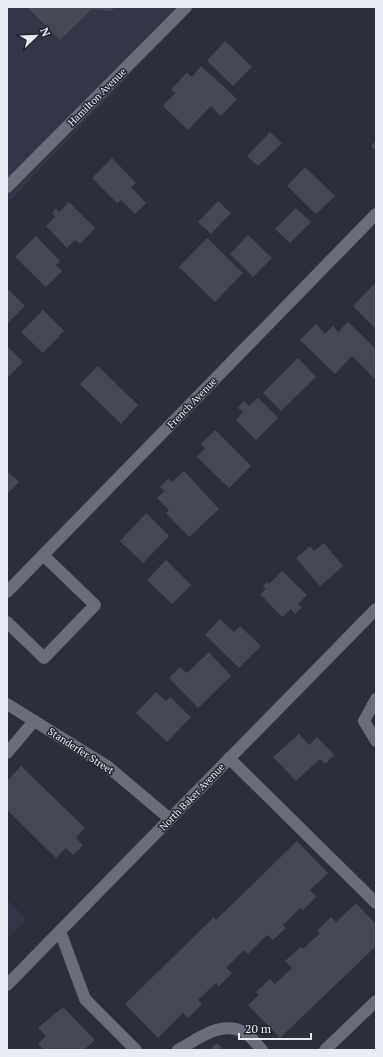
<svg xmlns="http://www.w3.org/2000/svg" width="383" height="1057" font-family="'PT Serif',serif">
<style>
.built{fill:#323646}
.building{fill:#454853}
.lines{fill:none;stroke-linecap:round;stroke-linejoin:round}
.lane{stroke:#6a6d78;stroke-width:12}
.street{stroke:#6a6d78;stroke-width:12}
.secondary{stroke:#6a6d78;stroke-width:12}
.labels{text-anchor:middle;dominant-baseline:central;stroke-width:3;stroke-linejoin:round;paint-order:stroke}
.street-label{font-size:10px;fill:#eaecf3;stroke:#23252f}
</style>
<rect width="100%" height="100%" fill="#2c2f39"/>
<!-- built -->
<g class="built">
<path d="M 7,7 L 195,7 L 7,204 Z"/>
<path d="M 7,900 L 26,919 L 7,938 Z"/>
</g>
<!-- building -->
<g class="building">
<path d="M 27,7 L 115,7 L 111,11 L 92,9 L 60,40 Z"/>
<path d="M 225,41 L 252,67 L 233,86 L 207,61 Z"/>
<path d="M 201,66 L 237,99 L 221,116 L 211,106 L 188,130 L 163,106 L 175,93 L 171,90 L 187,72 L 192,77 Z"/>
<path d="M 270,132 L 282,143 L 258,166 L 247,156 Z"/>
<path d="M 376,141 L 376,151 L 371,146 Z"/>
<path d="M 112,158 L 136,183 L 131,187 L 146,203 L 135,214 L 121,200 L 117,203 L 92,178 Z"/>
<path d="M 305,167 L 335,196 L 316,214 L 287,186 Z"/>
<path d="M 218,201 L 231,213 L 211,234 L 198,222 Z"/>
<path d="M 69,202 L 95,228 L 80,244 L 75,240 L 67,248 L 46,226 L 55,217 L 52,213 L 56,208 L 59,212 Z"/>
<path d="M 296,208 L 311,222 L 290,243 L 275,229 Z"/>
<path d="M 248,235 L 272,258 L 253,277 L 230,254 Z"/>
<path d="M 36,236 L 60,261 L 56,265 L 62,271 L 46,287 L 15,257 Z"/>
<path d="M 207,238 L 243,273 L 215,302 L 179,267 Z"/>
<path d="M 376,282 L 376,329 L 353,306 Z"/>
<path d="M 7,288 L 25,306 L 7,324 Z"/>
<path d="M 43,310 L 64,331 L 43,353 L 21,332 Z"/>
<path d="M 348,322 L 376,349 L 376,380 L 352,356 L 335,374 L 300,340 L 316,324 L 325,334 L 333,326 L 338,332 Z"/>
<path d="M 7,346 L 23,362 L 7,378 Z"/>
<path d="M 298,358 L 316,377 L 281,411 L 263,393 Z"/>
<path d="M 98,366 L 138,405 L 121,424 L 80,384 Z"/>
<path d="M 258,398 L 278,418 L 256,440 L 236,420 L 243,412 L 238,408 L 244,401 L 249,406 Z"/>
<path d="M 215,430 L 251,466 L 229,488 L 197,457 L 205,448 L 201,444 Z"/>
<path d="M 7,471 L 19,482 L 7,494 Z"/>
<path d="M 184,471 L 219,509 L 189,537 L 166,513 L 169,510 L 157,498 L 165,491 L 160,487 L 168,479 L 172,482 Z"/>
<path d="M 146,513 L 169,536 L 143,563 L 120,541 Z"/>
<path d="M 324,543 L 343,566 L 320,586 L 296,558 L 310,546 L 314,551 Z"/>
<path d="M 166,560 L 191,585 L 172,604 L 147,580 Z"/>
<path d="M 282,571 L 307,595 L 298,604 L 302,607 L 295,614 L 291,609 L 282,617 L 260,594 L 266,589 L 263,586 L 267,582 L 269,584 Z"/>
<path d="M 220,619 L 234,632 L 240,626 L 261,646 L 239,668 L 205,635 Z"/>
<path d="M 209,652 L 231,676 L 198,708 L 169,678 L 180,667 L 187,673 Z"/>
<path d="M 156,692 L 166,701 L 170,697 L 191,717 L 167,742 L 136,713 Z"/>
<path d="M 299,734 L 309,745 L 317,737 L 334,755 L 325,764 L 320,759 L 296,781 L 273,757 Z"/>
<path d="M 21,766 L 85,828 L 76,838 L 83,845 L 73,855 L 66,848 L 56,858 L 7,810 L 7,781 Z"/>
<path d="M 297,841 L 328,873 L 310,890 L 316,897 L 303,910 L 300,908 L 283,925 L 286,928 L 273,940 L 267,935 L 248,954 L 244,950 L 226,968 L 232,973 L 219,986 L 216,983 L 198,1000 L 202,1004 L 188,1018 L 183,1013 L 158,1038 L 125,1004 L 214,917 L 216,920 Z"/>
<path d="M 356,903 L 376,924 L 376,946 L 280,1038 L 248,1005 L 259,995 L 256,992 L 270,979 L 275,984 L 292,968 L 285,961 L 301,947 L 303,949 L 320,933 L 317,931 L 331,917 L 336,922 Z"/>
<path d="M 63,1007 L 95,1040 L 84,1050 L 44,1050 L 38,1044 L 46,1036 L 38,1028 Z"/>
<path d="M 217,1043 L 224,1050 L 209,1050 Z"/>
</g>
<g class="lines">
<!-- lane -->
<g class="lane">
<path d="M 7,622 L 44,658 L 95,605 L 43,555"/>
<path d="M 376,699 L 364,721 L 376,741"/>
<path d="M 7,753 L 34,721"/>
<path d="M 229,758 L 376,903"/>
<path d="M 60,931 L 85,999 L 136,1050"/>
<path d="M 178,1050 C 198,1039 221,1020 244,1032 C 250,1035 257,1045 262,1050"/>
<path d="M 325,1050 L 376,1001"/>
</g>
<!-- street -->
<g class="street">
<path d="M 7,187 L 186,7"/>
<path d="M 7,704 L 107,766 L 170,819"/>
</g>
<!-- secondary -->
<g class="secondary">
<path d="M 7,592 L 376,214"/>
<path d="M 7,985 L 376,609"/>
</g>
</g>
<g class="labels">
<!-- street labels -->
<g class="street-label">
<text transform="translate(97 97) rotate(-45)">Hamilton Avenue</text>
<text transform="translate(192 403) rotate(-46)">French Avenue</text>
<text transform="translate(81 751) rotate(33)">Standerfer Street</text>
<text transform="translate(192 797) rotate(-46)">North Baker Avenue</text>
</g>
</g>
<!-- border -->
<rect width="383" height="1057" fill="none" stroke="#eaecf3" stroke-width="16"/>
<!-- north arrow -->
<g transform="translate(36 36) rotate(67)" stroke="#23252f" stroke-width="3" paint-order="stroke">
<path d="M0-3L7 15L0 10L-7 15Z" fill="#eaecf3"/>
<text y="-6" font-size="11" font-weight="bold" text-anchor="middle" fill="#eaecf3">N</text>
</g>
<!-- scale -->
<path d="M239 1033v6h72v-6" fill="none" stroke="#eaecf3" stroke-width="2"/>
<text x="245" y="1033" font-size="12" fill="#eaecf3" stroke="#23252f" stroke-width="3" paint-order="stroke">20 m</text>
</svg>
